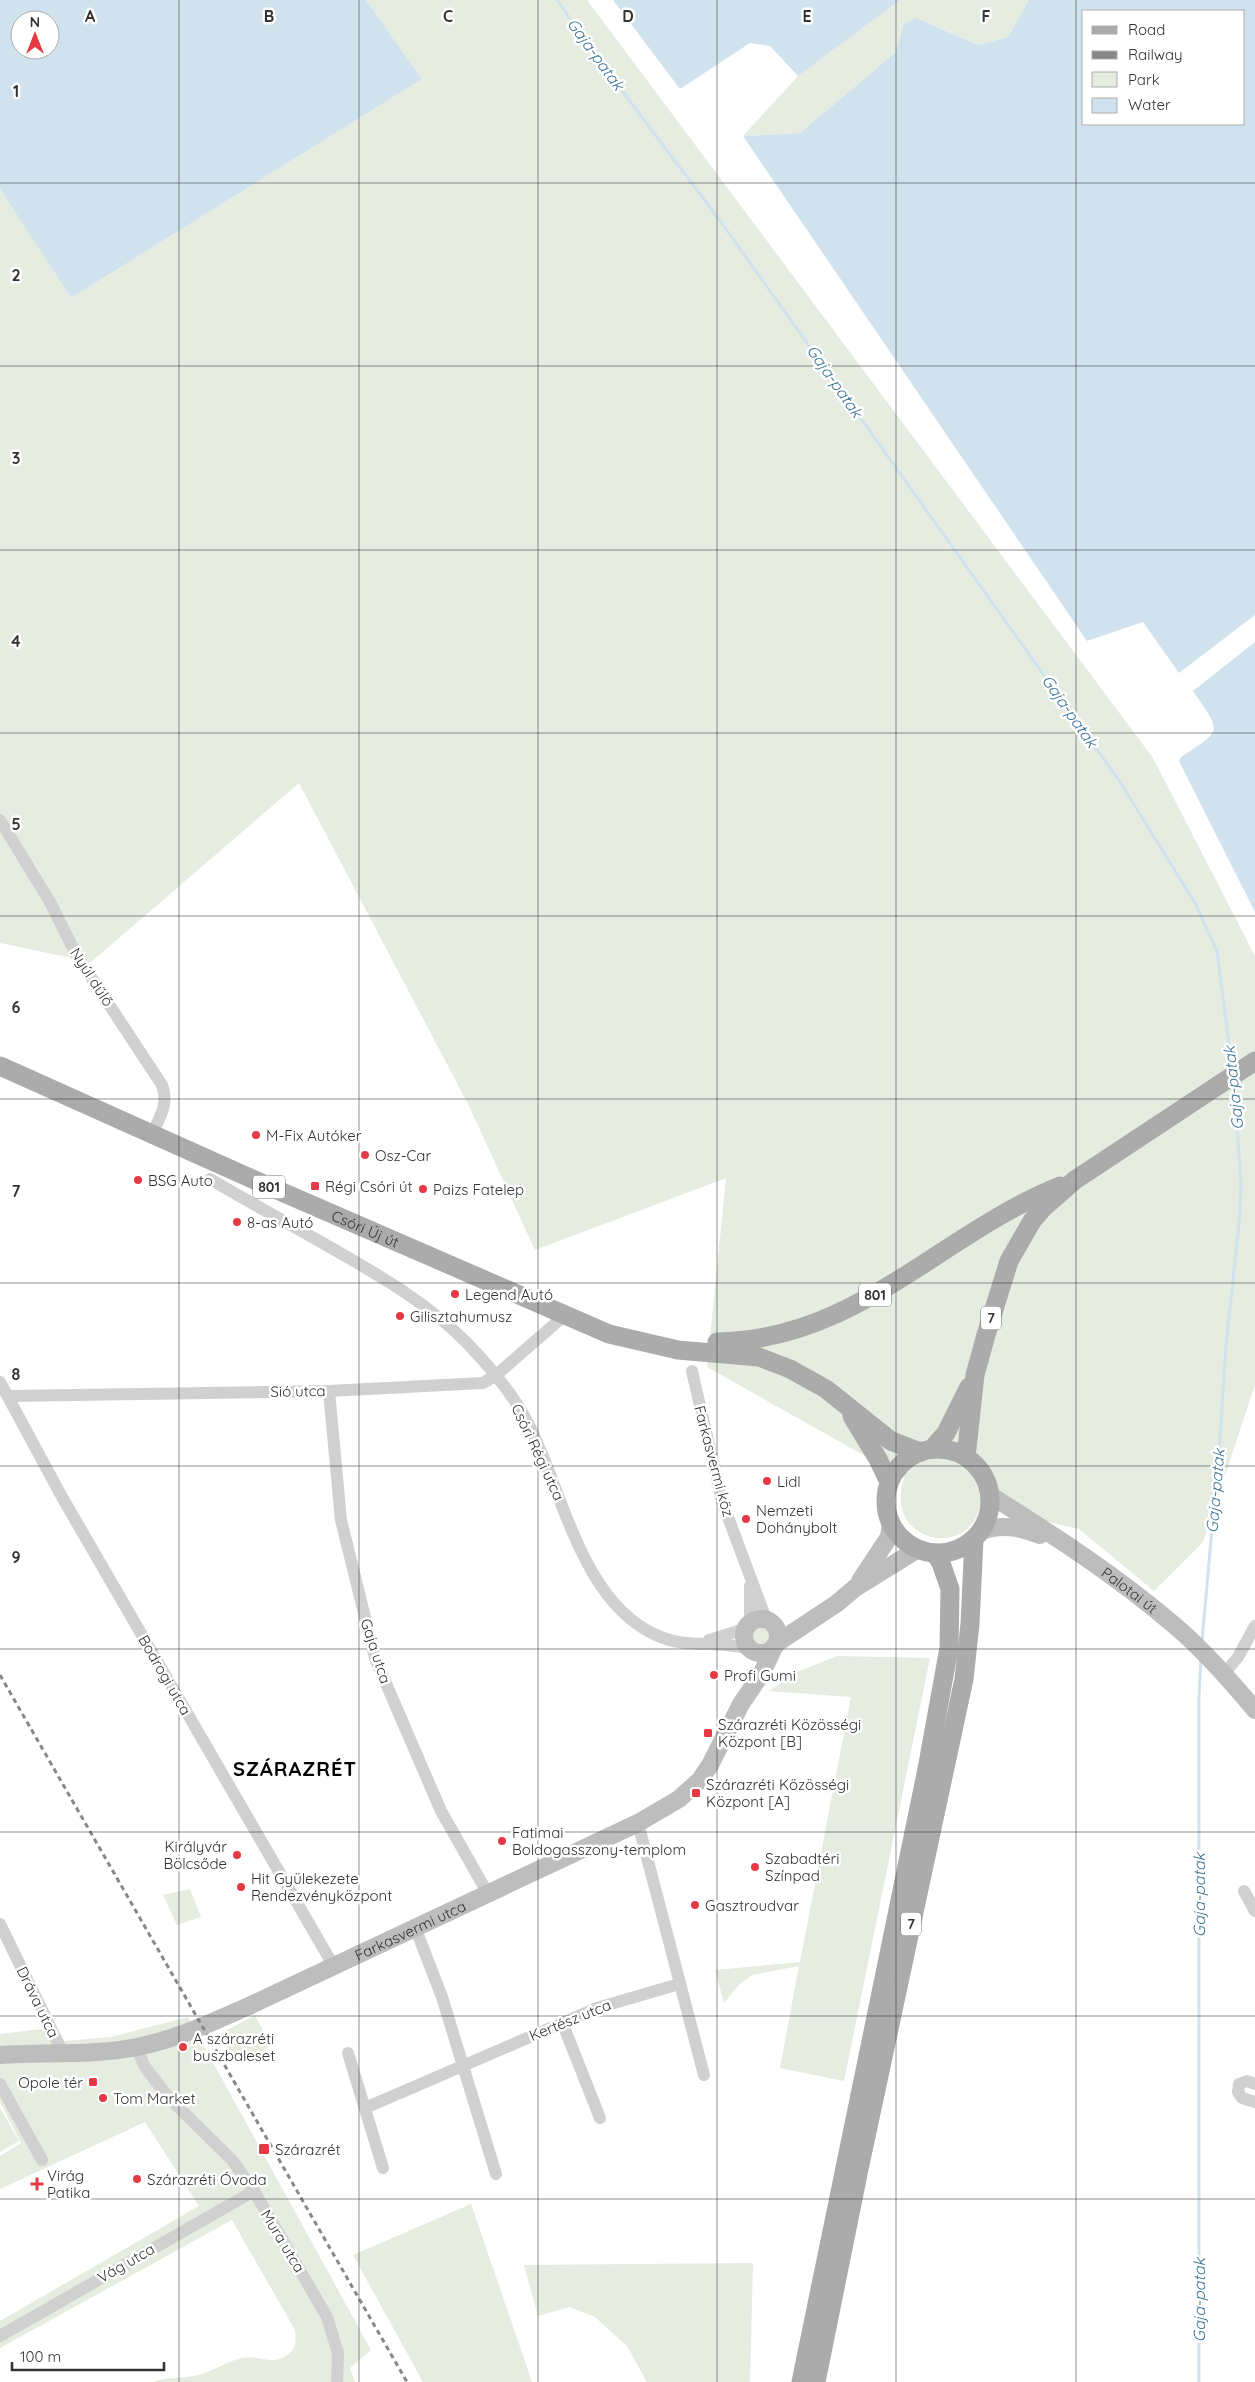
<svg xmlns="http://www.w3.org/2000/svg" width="1255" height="2382" font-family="Quicksand,sans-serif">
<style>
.green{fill:#e6ecdf}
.water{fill:#cfe2ee;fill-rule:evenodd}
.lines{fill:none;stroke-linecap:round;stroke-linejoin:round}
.stream{stroke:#cfe2ee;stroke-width:3}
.street{stroke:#d0d0d0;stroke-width:12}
.secondary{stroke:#bdbdbd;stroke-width:18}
.primary{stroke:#ababab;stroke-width:19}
.rail{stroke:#888;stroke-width:3;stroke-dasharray:5 4;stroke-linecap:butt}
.grid{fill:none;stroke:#333;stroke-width:1;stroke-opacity:0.55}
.poi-dot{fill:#e63946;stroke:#fff;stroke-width:2}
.labels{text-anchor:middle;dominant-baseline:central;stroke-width:5;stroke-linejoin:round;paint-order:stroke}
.shield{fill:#fff;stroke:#707070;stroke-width:1}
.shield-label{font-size:14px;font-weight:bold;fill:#333}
.street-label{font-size:15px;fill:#333;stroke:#fff}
.poi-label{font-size:15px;fill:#333;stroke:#fff;text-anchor:start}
.water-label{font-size:16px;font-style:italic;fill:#3f7597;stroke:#fff}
.district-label{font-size:20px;font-weight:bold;letter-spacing:1px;fill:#000;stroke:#fff}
.grid-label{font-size:16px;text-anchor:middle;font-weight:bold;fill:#333;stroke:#fff;stroke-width:5;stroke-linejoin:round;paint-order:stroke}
</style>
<rect width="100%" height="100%" fill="#fff"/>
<!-- green -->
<g class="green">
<path d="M 366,0 L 587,0 L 1153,758 L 1255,956 L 1255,1385 L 1203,1542 L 1154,1591 L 1079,1529 L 980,1507 C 967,1560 883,1542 904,1478 L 707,1367 L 726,1178 L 535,1250 L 468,1104 L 299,783 L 91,962 L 0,943 L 0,189 L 71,298 L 422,79 Z"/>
<path d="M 900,0 L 1029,0 L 1008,37 L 978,45 L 918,18 L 896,52 L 800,133 L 743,136 L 798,76 Z"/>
<circle cx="761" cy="1636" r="8"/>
<path d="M 837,1656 L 930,1658 L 844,2081 L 780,2068 L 799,1966 L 752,1975 L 739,1985 L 724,2003 L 715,1970 L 800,1962 L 851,1697 L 769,1691 L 797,1672 Z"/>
<path d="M 190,1889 L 201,1917 L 177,1925 L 163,1895 Z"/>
<path d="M 255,2015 L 271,2046 L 236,2064 L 220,2034 Z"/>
<path d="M 188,2017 L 371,2350 L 350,2368 L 355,2382 L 153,2382 C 169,2376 186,2379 202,2374 C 215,2369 228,2362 241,2358 C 257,2354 270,2366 286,2356 C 297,2349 296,2341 295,2330 L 232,2220 L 0,2348 L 0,2321 L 199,2206 L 145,2122 L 0,2189 L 0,2156 L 21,2143 L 0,2102 L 0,2034 L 42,2029 L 64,2041 L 111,2037 Z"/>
<path d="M 0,2108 L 19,2141 L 0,2152 Z"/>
<path d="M 471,2204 L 532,2382 L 423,2382 L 353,2255 Z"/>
<path d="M 753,2263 L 750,2382 L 647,2382 L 627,2346 L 595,2317 L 569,2307 L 538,2316 L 524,2265 Z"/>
</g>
<!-- water -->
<g class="water">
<path d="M 0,0 L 366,0 L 422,79 L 71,298 L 0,189 ZM 20,20 L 50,20 L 50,50 L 20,50 Z"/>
<path d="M 613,0 L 900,0 L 798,76 L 770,46 L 750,43 L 680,89 Z"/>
<path d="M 1029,0 L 1255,0 L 1255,615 L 1179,673 L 1143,622 L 1087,641 L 743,136 L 800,133 L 896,52 L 904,24 L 917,18 L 978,45 L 1008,37 ZM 1244,11 L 1244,124 L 1084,124 L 1084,11 Z"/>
<path d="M 1255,642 L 1255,912 L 1179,761 L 1181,757 C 1223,729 1222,733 1193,691 Z"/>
</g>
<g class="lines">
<!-- stream -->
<g class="stream">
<path d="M 557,0 L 592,51 L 718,218 L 1120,782 L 1195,903 L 1217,951 L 1232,1068"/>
<path d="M 1202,1641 L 1220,1439 L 1226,1345 L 1240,1214 L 1241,1183 L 1234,1084"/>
<path d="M 1199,2382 L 1199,1696 L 1201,1659"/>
</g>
<!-- street -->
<g class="street">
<path d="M 0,820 L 50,902 L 77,956 L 162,1085 C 169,1103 160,1117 152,1134"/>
<path d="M 210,1179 C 251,1203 293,1226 335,1250 C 382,1277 429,1304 468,1344 C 491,1368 514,1395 529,1425 C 563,1492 581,1601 656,1635 C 687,1650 718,1639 748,1649"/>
<path d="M 692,1371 L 722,1501 L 766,1619"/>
<path d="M 0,1382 L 62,1497 L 333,1965"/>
<path d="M 329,1391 L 341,1520 L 375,1658 L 441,1811 L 487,1892"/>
<path d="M 8,1396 L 329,1391 L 483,1383 L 495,1376 L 564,1316"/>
<path d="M 750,1586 L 750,1623"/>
<path d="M 709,1640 L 745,1629"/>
<path d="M 1224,1674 L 1238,1657 L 1255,1626"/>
<path d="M 638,1823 L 704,2075"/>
<path d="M 1244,1891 L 1255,1911"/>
<path d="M 0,1924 L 63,2053"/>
<path d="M 415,1927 L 442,1997 L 496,2174"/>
<path d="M 562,2022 L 600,2118"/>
<path d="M 136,2047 L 145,2067 L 169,2098 L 232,2160 L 254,2191 L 327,2317 L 338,2353 L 337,2382"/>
<path d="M 348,2053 L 383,2168"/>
<path d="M 0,2084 L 42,2160"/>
<path d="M 1255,2084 L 1247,2081 L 1239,2084 L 1238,2092 L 1242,2098 L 1255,2102"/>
<path d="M 365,2108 L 597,2008 L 679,1984"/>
<path d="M 0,2336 L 254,2191"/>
</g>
<!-- secondary -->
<g class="secondary">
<path id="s1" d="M 990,1495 C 1053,1535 1117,1576 1174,1625 C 1204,1650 1230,1680 1255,1710"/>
<path d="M 981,1531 C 1003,1524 1019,1527 1040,1535"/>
<path d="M 860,1581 L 889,1537 L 891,1523"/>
<circle cx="761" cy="1636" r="17"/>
<path d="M 777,1643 L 836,1604 L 855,1588 L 918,1549"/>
<path id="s2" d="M 0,2055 C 46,2052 92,2056 137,2047 C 177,2039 212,2022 249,2006 L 638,1823 L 679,1799 L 700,1780 L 710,1765 L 741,1704 L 762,1673 L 774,1647"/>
</g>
<!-- primary -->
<g class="primary">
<path id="s3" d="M 0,1066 L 268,1186 L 609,1334 L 678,1350 L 759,1357 L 790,1369 L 826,1389 L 891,1441 L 920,1452"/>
<path d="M 717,1342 C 857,1340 939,1235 1060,1186"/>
<path d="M 852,1416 L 878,1459 L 889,1482"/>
<circle cx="938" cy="1501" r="52"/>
<path d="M 932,1449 L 946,1433 L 969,1387"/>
<path d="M 966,1457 L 975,1375 L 986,1335 L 1009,1261 L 1032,1221 L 1043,1208 L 1075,1180 L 1255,1061"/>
<path d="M 801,2382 L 927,1769 L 949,1648 L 950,1589 L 941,1563 L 935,1553"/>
<path d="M 816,2382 L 859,2169 L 964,1679 L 970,1624 L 974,1539"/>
</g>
<!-- rail -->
<path class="rail" d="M 0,1675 L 407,2382"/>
</g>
<!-- grid -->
<path class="grid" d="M 179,0 L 179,2382M 359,0 L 359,2382M 538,0 L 538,2382M 717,0 L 717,2382M 896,0 L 896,2382M 1076,0 L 1076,2382M 0,183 L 1255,183M 0,366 L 1255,366M 0,550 L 1255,550M 0,733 L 1255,733M 0,916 L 1255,916M 0,1099 L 1255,1099M 0,1283 L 1255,1283M 0,1466 L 1255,1466M 0,1649 L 1255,1649M 0,1832 L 1255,1832M 0,2016 L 1255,2016M 0,2199 L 1255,2199"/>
<!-- markers -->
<g class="poi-dot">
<circle cx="256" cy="1135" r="5"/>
<circle cx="365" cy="1155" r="5"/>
<circle cx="138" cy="1180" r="5"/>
<rect x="310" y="1181" width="10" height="10" rx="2.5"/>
<circle cx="423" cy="1189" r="5"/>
<circle cx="237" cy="1222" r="5"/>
<circle cx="455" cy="1294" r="5"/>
<circle cx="400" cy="1316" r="5"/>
<circle cx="767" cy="1481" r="5"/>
<circle cx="746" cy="1519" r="5"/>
<circle cx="714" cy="1675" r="5"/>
<rect x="703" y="1728" width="10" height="10" rx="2.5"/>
<rect x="691" y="1788" width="10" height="10" rx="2.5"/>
<circle cx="502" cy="1841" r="5"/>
<circle cx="237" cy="1855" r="5"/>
<circle cx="755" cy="1867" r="5"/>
<circle cx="241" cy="1887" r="5"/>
<circle cx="695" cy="1905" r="5"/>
<circle cx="183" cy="2047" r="5"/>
<rect x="88" y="2077" width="10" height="10" rx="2.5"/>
<circle cx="103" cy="2098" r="5"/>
<rect x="258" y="2143" width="12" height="12" rx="2.5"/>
<circle cx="137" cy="2179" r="5"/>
<path d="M34.5 2176.5h5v5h5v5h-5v5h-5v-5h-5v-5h5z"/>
</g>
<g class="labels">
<!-- shield labels -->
<g class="shield">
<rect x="253" y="1175.5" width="32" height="23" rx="4"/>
<rect x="859" y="1283.5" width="32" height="23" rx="4"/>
<rect x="981" y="1306.5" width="20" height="23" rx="4"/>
<rect x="901" y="1912.5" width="20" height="23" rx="4"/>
</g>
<g class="shield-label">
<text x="269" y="1187">801</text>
<text x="875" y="1295">801</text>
<text x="991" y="1318">7</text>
<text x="911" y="1924">7</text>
</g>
<!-- street labels -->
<g class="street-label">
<text transform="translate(92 977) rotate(57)">Nyúl dűlő</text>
<text stroke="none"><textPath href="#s3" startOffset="400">Csóri Új út</textPath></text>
<text transform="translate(298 1391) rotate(-1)">Sió utca</text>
<text transform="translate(538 1452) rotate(65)">Csóri Régi utca</text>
<text transform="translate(714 1461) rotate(75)">Farkasvermi köz</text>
<text stroke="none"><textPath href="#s1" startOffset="169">Palotai út</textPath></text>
<text transform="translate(376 1651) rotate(72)">Gaja utca</text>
<text transform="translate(165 1675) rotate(60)">Bodrogi utca</text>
<text stroke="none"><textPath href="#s2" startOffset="435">Farkasvermi utca</textPath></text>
<text transform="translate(38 2002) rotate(64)">Dráva utca</text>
<text transform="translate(570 2020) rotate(-22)">Kertész utca</text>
<text transform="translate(283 2241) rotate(59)">Mura utca</text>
<text transform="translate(126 2263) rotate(-30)">Vág utca</text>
</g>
<!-- poi labels -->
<g class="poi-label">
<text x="266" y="1135">M-Fix Autóker</text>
<text x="375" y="1155">Osz-Car</text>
<text x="148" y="1180">BSG Auto</text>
<text x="325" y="1186">Régi Csóri út</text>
<text x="433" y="1189">Paizs Fatelep</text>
<text x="247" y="1222">8-as Autó</text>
<text x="465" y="1294">Legend Autó</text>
<text x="410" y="1316">Gilisztahumusz</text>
<text x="777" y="1481">Lidl</text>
<text x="756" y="1510">Nemzeti<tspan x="756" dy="17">Dohánybolt</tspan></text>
<text x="724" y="1675">Profi Gumi</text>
<text x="718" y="1724">Szárazréti Közösségi<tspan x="718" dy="17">Központ [B]</tspan></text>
<text x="706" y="1784">Szárazréti Közösségi<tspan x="706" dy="17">Központ [A]</tspan></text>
<text x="512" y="1832">Fatimai<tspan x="512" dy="17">Boldogasszony-templom</tspan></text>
<text x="227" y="1846" text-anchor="end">Királyvár<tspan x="227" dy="17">Bölcsőde</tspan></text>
<text x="765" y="1858">Szabadtéri<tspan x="765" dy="17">Színpad</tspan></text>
<text x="251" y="1878">Hit Gyülekezete<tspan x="251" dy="17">Rendezvényközpont</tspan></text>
<text x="705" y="1905">Gasztroudvar</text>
<text x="193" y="2038">A szárazréti<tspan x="193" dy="17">buszbaleset</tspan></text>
<text x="83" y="2082" text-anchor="end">Opole tér</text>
<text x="113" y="2098">Tom Market</text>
<text x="275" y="2149">Szárazrét</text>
<text x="47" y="2175">Virág<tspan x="47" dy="17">Patika</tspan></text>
<text x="147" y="2179">Szárazréti Óvoda</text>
</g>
<!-- water labels -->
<g class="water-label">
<text transform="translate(596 54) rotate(54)">Gaja-patak</text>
<text transform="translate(835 381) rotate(55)">Gaja-patak</text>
<text transform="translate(1070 711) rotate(55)">Gaja-patak</text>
<text transform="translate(1233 1088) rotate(-96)">Gaja-patak</text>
<text transform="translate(1215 1491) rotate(-85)">Gaja-patak</text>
<text transform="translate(1199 1895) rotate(-90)">Gaja-patak</text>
<text transform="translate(1199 2300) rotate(-90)">Gaja-patak</text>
</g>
<!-- district labels -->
<g class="district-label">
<text x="295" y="1768">SZÁRAZRÉT</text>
</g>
</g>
<g class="grid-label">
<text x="90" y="22">A</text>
<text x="269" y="22">B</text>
<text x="448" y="22">C</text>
<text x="628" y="22">D</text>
<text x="807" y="22">E</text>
<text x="986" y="22">F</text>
<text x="16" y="97">1</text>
<text x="16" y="281">2</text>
<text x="16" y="464">3</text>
<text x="16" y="647">4</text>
<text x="16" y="830">5</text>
<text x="16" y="1013">6</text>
<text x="16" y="1197">7</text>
<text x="16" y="1380">8</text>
<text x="16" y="1563">9</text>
</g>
<!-- legend -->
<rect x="1082" y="10" width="162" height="115" fill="#ffffff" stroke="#adadad"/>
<rect x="1092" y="26" width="25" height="8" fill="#ababab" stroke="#adadad"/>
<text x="1128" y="35" font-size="15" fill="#333333">Road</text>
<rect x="1092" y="51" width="25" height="8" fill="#888888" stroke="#adadad"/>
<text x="1128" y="60" font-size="15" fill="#333333">Railway</text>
<rect x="1092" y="72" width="25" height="15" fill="#e6ecdf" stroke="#adadad"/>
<text x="1128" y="85" font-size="15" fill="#333333">Park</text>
<rect x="1092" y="98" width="25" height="15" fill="#cfe2ee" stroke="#adadad"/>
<text x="1128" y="110" font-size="15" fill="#333333">Water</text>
<!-- north arrow -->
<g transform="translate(35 35)"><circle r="24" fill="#ffffff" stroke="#adadad"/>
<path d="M0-4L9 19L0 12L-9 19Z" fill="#e63946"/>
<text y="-8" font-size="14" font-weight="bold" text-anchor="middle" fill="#333333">N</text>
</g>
<!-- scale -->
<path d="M12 2362v8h152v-8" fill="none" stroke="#333333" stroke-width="2.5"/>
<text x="20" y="2362" font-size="15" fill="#333333" stroke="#ffffff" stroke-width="4" paint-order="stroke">100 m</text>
</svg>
